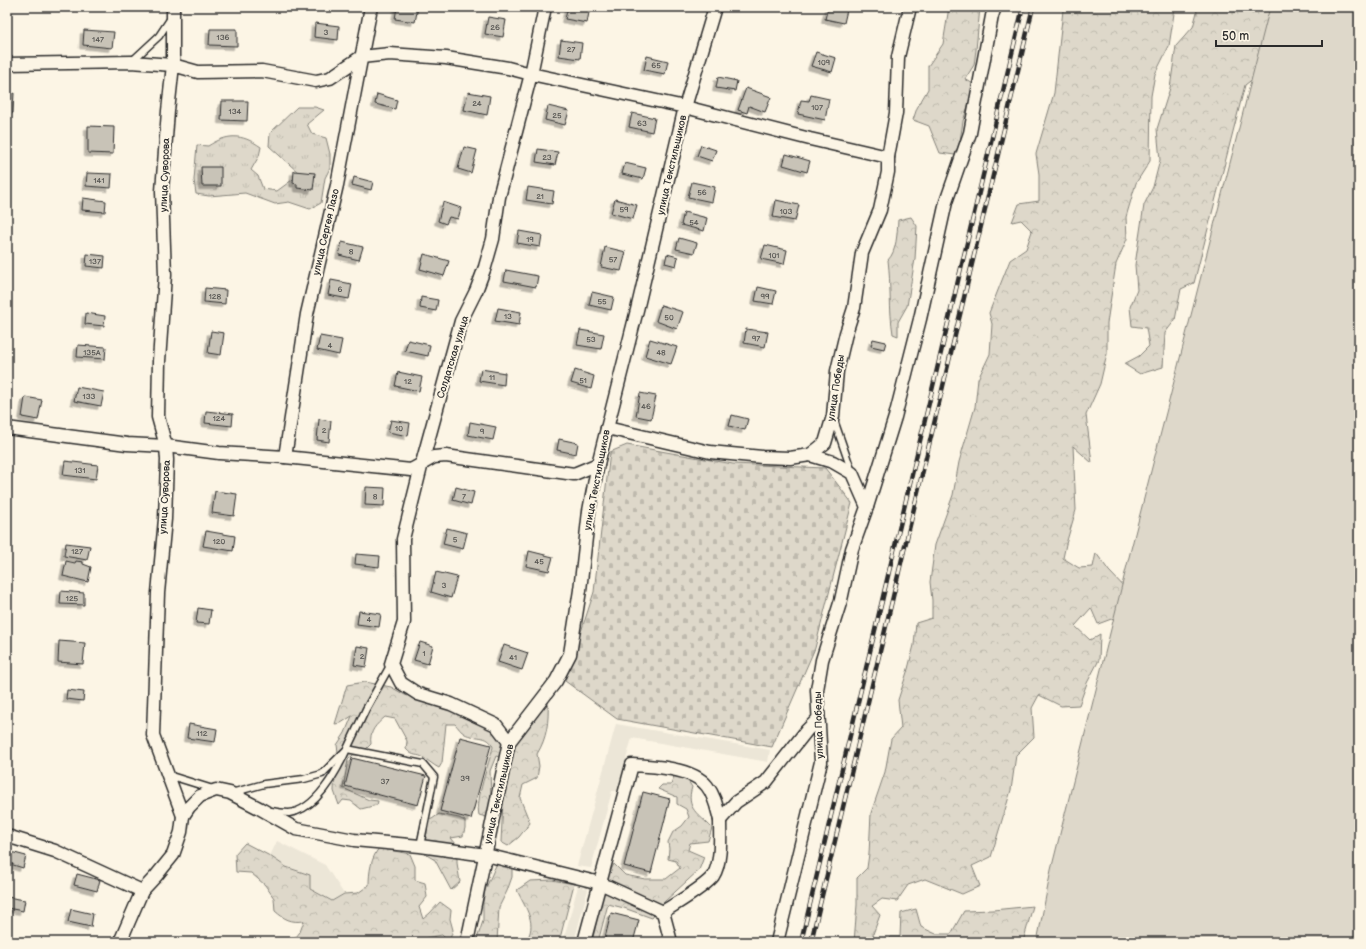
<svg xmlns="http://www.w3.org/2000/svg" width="1366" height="949" font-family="'Balsamiq Sans',sans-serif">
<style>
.built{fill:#ece6d7}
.grass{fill:url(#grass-tufts);stroke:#84827a}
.forest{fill:url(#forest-crowns);stroke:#84827a}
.cemetery{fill:url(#cemetery-stones);stroke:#84827a}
.garden{fill:#ded8ca;stroke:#84827a}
.building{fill:#c8c3b7;stroke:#2b2b2b;filter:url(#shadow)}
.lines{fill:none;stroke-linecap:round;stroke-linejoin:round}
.service-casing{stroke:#2b2b2b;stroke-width:9}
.minor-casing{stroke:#2b2b2b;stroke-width:15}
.service{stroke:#fcf5e5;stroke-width:6}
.minor{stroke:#fcf5e5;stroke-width:12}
.rail-casing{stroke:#2b2b2b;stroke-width:4.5}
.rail{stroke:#fcf5e5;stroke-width:3;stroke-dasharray:9;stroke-linecap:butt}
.labels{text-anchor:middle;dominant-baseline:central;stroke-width:4;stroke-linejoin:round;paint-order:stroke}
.number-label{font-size:8px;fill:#52514e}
.street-label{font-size:10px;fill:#2b2b2b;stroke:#fcf5e5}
</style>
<defs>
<pattern id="grass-tufts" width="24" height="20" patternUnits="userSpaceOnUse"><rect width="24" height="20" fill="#ded8ca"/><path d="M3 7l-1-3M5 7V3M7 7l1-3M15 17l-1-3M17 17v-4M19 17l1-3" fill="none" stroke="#bfbaae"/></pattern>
<pattern id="forest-crowns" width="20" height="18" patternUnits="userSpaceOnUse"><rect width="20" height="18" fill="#ded8ca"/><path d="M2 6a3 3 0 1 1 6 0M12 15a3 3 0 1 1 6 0" fill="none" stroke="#bfbaae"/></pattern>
<pattern id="cemetery-stones" width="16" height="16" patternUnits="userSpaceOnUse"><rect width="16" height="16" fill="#ded8ca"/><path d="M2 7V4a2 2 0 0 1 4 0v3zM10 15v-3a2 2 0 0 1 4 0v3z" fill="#bfbaae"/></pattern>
<filter id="shadow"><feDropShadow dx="-3.5" dy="3.5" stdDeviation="0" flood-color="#0004"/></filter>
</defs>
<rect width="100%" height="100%" fill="#fcf5e5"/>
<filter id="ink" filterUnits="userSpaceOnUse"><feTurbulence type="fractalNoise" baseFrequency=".025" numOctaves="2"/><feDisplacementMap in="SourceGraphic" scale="8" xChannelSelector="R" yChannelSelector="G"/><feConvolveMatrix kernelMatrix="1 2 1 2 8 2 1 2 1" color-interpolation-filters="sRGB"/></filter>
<g filter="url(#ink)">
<!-- built -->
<g class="built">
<path d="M 616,724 L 770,750 L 768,762 L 632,738 L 617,791 L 612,791 L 591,868 L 577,866 Z"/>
<path d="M 277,841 L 325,865 L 344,894 L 332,901 L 310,889 L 310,875 L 286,867 L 270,856 Z"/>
<path d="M 578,886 L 588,889 L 574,942 L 563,942 Z"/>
</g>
<!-- grass -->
<path class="grass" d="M 297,107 L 315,107 L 324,110 L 307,124 L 312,134 L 326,138 L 330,154 L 330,168 L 325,178 L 321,203 L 310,209 L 289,202 L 275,204 L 245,193 L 209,196 L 196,194 L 194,180 L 197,145 L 208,146 C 227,134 241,133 261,147 L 259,156 L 251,170 L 258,176 L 263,189 L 277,191 L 292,180 L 299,173 L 269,146 L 270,133 Z"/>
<!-- forest -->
<g class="forest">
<path d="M 949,7 L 980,7 L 976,50 L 974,65 L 965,79 L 975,85 L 963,121 L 960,141 L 955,155 L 940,153 L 929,126 L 913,120 L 917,108 L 928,89 L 928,66 L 943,44 Z"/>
<path d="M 1065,7 L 1175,7 L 1169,46 L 1155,74 L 1151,96 L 1150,161 L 1136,183 L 1126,217 L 1127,239 L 1116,264 L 1107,323 L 1107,354 L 1100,384 L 1086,415 L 1092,463 L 1073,446 L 1076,510 L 1066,544 L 1063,558 L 1079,568 L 1093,567 L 1096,553 L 1109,571 L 1130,593 L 1122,615 L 1098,624 L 1091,608 L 1075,626 L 1090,640 L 1100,634 L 1099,660 L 1087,683 L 1079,705 L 1061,706 L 1039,695 L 1032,708 L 1034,737 L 1016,755 L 1011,790 L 991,857 L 972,866 L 980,886 L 962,894 L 925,879 L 908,885 L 897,901 L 882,899 L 872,906 L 880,915 L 873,934 L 875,942 L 854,942 L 857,905 L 857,878 L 867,868 L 869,854 L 871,813 L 885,772 L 891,739 L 901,728 L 898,700 L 908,669 L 914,645 L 916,623 L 932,618 L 932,600 L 930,582 L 935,545 L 953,495 L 959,462 L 975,407 L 978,379 L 990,354 L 992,324 L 989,313 L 1010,260 L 1026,249 L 1032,231 L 1021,220 L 1012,222 L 1019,204 L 1039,201 L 1039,174 L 1036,154 L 1054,93 L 1063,10 Z"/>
<path d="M 1195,7 L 1279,7 L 1268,67 L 1245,85 L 1194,283 L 1181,289 L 1175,320 L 1165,333 L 1163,367 L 1140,374 L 1124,364 L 1139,356 L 1149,346 L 1146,328 L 1132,326 L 1130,307 L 1137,290 L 1135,265 L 1144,205 L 1153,187 L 1160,160 L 1157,129 L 1170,88 L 1176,46 L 1193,27 L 1197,12 Z"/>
<path d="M 911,217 L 917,226 L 915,259 L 907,306 L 898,322 L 898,336 L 893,334 C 889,309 891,285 888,260 C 897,251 897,233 898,220 Z"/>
<path d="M 365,682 L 391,687 L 405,695 L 428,700 L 441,707 L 469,716 L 479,723 L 515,744 L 548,702 C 549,721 547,738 537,754 L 539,766 L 537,778 L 523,785 L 520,798 L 530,823 L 519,837 L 508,846 L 501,842 L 503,801 L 496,792 L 500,766 L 499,757 L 496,756 L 490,771 L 491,798 L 490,808 L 486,817 L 479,815 C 475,800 489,763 493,747 C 489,734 474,739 465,734 C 461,732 458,727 455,724 L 446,724 L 442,763 L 439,768 C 433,765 429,761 424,758 C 417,753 414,758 406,749 L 407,741 L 395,719 L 385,717 C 376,725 369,731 371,744 L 360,755 L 353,755 L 348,760 L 343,788 L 369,800 L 378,801 L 377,805 L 361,809 L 351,801 L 343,800 L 339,805 L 334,791 L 335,766 L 338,752 L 337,745 L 345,733 L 352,716 L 341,723 L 335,724 L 347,685 Z"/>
<path d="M 674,776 L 686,778 L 692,787 C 685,809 699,814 712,828 L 708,841 L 690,843 L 688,850 L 704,857 L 699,870 L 664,902 L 652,918 L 624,908 L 608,904 L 598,942 L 592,942 C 598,917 601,887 614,864 L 625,875 L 645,879 L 666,879 L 680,868 L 676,861 L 668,859 L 669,849 L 668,842 L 673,832 L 682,826 L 689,817 L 686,809 L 677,804 L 677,797 L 658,789 L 662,785 L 671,785 Z"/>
<path d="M 439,814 L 459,818 L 465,821 L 465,828 L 463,836 L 451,838 L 457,845 L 457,863 L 460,882 L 451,890 L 435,860 L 425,854 L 425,843 L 419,832 L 423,821 L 432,819 Z"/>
<path d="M 245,843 L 270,856 L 286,867 L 310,875 L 310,889 L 332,901 L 344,894 L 358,893 L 369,885 C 369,872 371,858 379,848 L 410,854 L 415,866 L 415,880 L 425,883 L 427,897 L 419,907 L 423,919 L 430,913 L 440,902 L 451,910 L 450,919 L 453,930 L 449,942 L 442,935 L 426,938 L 426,942 L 292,942 L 300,932 L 304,921 C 291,923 284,919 275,911 L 274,898 L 265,885 L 251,873 L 236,872 L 235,854 Z"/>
<path d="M 497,863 L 512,868 L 512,877 L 507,891 L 499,907 L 497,942 L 476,942 L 483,921 L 483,902 L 485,890 Z"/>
<path d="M 552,880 L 574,884 L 559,942 L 525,942 C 539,924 525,908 517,890 L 530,881 Z"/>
<path d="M 1033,906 L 1023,942 L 886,942 L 891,937 L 900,937 L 901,913 L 916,909 L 921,927 L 936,934 L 951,934 L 964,911 L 993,910 Z"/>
</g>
<!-- cemetery -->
<path class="cemetery" d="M 627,445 L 733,464 L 825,468 L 852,503 L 815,648 L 772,747 L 617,719 L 565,681 L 594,592 L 610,452 Z"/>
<!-- garden -->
<path class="garden" d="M 1270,7 L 1359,7 L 1359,942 L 1037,942 L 1051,870 L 1128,561 Z"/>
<!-- building -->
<g class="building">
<path d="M 397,7 L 418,7 L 415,22 L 395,19 Z"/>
<path d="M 568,7 L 590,7 L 587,23 L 565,19 Z"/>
<path d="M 828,7 L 835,7 L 847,10 L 844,23 L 825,19 Z"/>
<path d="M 488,17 L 506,20 L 503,37 L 485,34 Z"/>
<path d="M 315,23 L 339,26 L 338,40 L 314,37 Z"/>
<path d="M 210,29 L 237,29 L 237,46 L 209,45 Z"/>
<path d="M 84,30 L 114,32 L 112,48 L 83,45 Z"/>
<path d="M 561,40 L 582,43 L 580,59 L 559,56 Z"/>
<path d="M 816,52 L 836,58 L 832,72 L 811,66 Z"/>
<path d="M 647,56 L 668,61 L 665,74 L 644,70 Z"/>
<path d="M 718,77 L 737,81 L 735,91 L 716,88 Z"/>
<path d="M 746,88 L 771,97 L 765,112 L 749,106 L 747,113 L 738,110 Z"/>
<path d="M 7,92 L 14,93 L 13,113 L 7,113 Z"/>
<path d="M 468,92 L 490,96 L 487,115 L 464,110 Z"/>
<path d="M 377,94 L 397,100 L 395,109 L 375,104 Z"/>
<path d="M 811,95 L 829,99 L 825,120 L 798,114 L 801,100 L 809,101 Z"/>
<path d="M 222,101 L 248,101 L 247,121 L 221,120 Z"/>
<path d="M 548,106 L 569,111 L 565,125 L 545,120 Z"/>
<path d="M 632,113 L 655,118 L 652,132 L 629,127 Z"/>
<path d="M 88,126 L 114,127 L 113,154 L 88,153 Z"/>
<path d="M 701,145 L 716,150 L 712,161 L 697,156 Z"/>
<path d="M 464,147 L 477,150 L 471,173 L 458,169 Z"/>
<path d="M 538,149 L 558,152 L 555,165 L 536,162 Z"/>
<path d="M 786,154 L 810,161 L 807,172 L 783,165 Z"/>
<path d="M 625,163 L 646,168 L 643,179 L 622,174 Z"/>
<path d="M 201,167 L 221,167 L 221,186 L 202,186 Z"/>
<path d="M 294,171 L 315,173 L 313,190 L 297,188 L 297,184 L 293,183 Z"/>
<path d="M 87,173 L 112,174 L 111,188 L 86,186 Z"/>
<path d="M 354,177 L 373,182 L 371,190 L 352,185 Z"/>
<path d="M 692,182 L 715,187 L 712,202 L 688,197 Z"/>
<path d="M 528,187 L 554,191 L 552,204 L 526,200 Z"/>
<path d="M 83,198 L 106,201 L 105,212 L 82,210 Z"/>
<path d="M 615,199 L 637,205 L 633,219 L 611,213 Z"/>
<path d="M 776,200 L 799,205 L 795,221 L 773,217 Z"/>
<path d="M 443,202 L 461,208 L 458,219 L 449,217 L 446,224 L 438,221 Z"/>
<path d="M 684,212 L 707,218 L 704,231 L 681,225 Z"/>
<path d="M 519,231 L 542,235 L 540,247 L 517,243 Z"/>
<path d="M 679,238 L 697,243 L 694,253 L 676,249 Z"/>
<path d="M 342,242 L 363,247 L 359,260 L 339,255 Z"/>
<path d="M 765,245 L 787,250 L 784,264 L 761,259 Z"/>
<path d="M 605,247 L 626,252 L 621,271 L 601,267 Z"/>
<path d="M 87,254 L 105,256 L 104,268 L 86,266 Z"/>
<path d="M 424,254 L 449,261 L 444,276 L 420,269 Z"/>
<path d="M 667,254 L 678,257 L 676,266 L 665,263 Z"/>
<path d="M 506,270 L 538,276 L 536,287 L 504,281 Z"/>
<path d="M 331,280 L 352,284 L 349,299 L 328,295 Z"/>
<path d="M 758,287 L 776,291 L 773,304 L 755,301 Z"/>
<path d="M 205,288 L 226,290 L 225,304 L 204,302 Z"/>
<path d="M 592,292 L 614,297 L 611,310 L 589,305 Z"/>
<path d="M 421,297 L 438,300 L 436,311 L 420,308 Z"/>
<path d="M 661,305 L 683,312 L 677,329 L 656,321 Z"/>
<path d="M 498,308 L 521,312 L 519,325 L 495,321 Z"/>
<path d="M 86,313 L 105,316 L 104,326 L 85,324 Z"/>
<path d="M 746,329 L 768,332 L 765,347 L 744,343 Z"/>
<path d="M 580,330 L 604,334 L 601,349 L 577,345 Z"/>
<path d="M 211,331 L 224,333 L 221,355 L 208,353 Z"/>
<path d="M 320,336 L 342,340 L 339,355 L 317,350 Z"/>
<path d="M 650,339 L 677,347 L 671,364 L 645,356 Z"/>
<path d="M 873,339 L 886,342 L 884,349 L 871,346 Z"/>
<path d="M 408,340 L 430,345 L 428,356 L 405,351 Z"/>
<path d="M 78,345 L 106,347 L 105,359 L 77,357 Z"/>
<path d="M 481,369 L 505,373 L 504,385 L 479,381 Z"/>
<path d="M 575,370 L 594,376 L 591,389 L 571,383 Z"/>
<path d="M 398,372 L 422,377 L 419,391 L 395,386 Z"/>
<path d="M 77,387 L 104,392 L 101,406 L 74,401 Z"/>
<path d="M 640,393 L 656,396 L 651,419 L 636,416 Z"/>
<path d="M 25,397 L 42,400 L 38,420 L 22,417 Z"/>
<path d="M 206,411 L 233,414 L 232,426 L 205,423 Z"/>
<path d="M 732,415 L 748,419 L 745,430 L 729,426 Z"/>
<path d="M 319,419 L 331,421 L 329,442 L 317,440 Z"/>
<path d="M 391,420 L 410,423 L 408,436 L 388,432 Z"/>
<path d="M 470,422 L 496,427 L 493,440 L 468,435 Z"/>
<path d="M 559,439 L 578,443 L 576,454 L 557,450 Z"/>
<path d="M 65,461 L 98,465 L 96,479 L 63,475 Z"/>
<path d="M 366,487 L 385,488 L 384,506 L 365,505 Z"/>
<path d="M 456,487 L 474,492 L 471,505 L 453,500 Z"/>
<path d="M 215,491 L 237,494 L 234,516 L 212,513 Z"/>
<path d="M 447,528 L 467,533 L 463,549 L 443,544 Z"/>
<path d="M 206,531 L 235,536 L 233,551 L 203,546 Z"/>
<path d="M 66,543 L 90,546 L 87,560 L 64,556 Z"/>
<path d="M 529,551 L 553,557 L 549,571 L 526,566 Z"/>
<path d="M 356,554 L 380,556 L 379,567 L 355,564 Z"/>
<path d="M 66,561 L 75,563 L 76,561 L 83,562 L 83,564 L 91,567 L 88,582 L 63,576 Z"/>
<path d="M 436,572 L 457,577 L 451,598 L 431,592 Z"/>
<path d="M 61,591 L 84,593 L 84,605 L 60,604 Z"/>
<path d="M 198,608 L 211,610 L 209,624 L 196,623 Z"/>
<path d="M 359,611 L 381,614 L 379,627 L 357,624 Z"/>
<path d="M 59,641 L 85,643 L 83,664 L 58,662 Z"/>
<path d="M 420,642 L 433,646 L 428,664 L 414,660 Z"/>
<path d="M 504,645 L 528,653 L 522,670 L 498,662 Z"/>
<path d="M 357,646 L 369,648 L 366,667 L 354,665 Z"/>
<path d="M 67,690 L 84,692 L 83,701 L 66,699 Z"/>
<path d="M 189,724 L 217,729 L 215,742 L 187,738 Z"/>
<path d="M 460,737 L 491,745 L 471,819 L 440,811 Z"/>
<path d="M 352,758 L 426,776 L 418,805 L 345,786 Z"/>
<path d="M 643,792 L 670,799 L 651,873 L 624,866 Z"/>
<path d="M 7,851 L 26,856 L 23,868 L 7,863 Z"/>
<path d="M 77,874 L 100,880 L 97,891 L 74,885 Z"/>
<path d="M 7,897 L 25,900 L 23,911 L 7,908 Z"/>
<path d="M 71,909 L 93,914 L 91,927 L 68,922 Z"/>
<path d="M 611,913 L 639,920 L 633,942 L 604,942 Z"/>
</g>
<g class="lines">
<defs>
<g id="service">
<path d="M 132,61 L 159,36 L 171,18"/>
<path d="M 834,420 L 852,472"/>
<path d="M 168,775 L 213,789"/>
<path d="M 231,793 L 264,784 L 304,779 L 322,774 L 347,749 L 366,709 L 391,664"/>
<path d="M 271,811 C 276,812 284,813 289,813 C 316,810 337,771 347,749 L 423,764 L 434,777 L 420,846"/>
</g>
<g id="minor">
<path d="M 7,64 L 131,62 L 173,65 L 198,72 L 262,71 L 316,81 L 330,78 L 361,57 L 390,54 L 446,58 L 508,68 L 531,74 L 685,107 L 810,139 L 888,157"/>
<path d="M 7,428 L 127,444 L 166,446 L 219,453 L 285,457 L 411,470 L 434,457 L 446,456 L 574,474 L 598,464"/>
<path d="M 607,428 L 710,452 L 762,457 L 790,458 L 810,455 L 833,462 L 852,473 L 867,507 L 852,549 L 841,600 L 822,660 L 817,690 L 821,762 L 777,942"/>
<path d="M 810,455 L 825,443 L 833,416 L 837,371 L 846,333 L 854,308 L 862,253 L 880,210 L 888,172 L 888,157 L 896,113 L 898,57 L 910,7"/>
<path d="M 285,457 L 307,314 L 337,185 L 371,7"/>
<path d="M 867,507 L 895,417 L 920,319 L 946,202 L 970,133 L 992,16 L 995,7"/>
<path d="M 509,742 L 496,725 L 451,704 L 418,694 L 401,683 L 391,664 L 404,622 L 403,539 L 422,463 L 461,321 L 476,291 L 485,267 L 493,239 L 499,197 L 531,74 L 545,7"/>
<path d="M 183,816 L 189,807 L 200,796 L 216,790 L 230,793 L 259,808 L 296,829 L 354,840 L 420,846 L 486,855 L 600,883 L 663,912 C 675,904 705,887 713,876 C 722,862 720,836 720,820"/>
<path d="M 7,836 L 55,851 L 142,891"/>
<path d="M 663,912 L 671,942"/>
<path d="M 120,942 L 142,891 L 156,876 L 173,855 L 181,832 L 183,816 L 153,735 L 158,593 L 165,519 L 167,460 L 166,446 L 158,417 L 159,361 L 165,275 L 162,191 L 168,111 L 173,65 L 173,7"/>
<path d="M 467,942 L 509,742 L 556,681 L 570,654 L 580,590 L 589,511 L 598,464 L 637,310 L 685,107 L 715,7"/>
<path d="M 584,942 L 632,765 C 653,766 693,768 707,786 C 715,796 717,809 720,820 L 736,802 L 766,782 L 807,730 L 818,719"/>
</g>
</defs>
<!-- service casing -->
<use href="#service" class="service-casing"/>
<!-- minor casing -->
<use href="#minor" class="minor-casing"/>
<!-- service -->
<use href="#service" class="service"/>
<!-- minor -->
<use href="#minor" class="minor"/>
<defs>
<g id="rail">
<path d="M 801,942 L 1023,7"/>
<path d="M 811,942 L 1033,7"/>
</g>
</defs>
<!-- rail casing -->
<use href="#rail" class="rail-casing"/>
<!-- rail -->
<use href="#rail" class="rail"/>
</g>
</g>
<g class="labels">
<!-- number labels -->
<g class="number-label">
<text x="495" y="27">26</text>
<text x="326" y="32">3</text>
<text x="223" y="37">136</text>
<text x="98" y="39">147</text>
<text x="571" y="49">27</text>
<text x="824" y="62">109</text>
<text x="656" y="65">65</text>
<text x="477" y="103">24</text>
<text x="817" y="107">107</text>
<text x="235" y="111">134</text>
<text x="557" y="115">25</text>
<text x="642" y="123">63</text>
<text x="547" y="157">23</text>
<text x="99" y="180">141</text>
<text x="702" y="192">56</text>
<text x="540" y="196">21</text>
<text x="624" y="209">59</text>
<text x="786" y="211">103</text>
<text x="694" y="222">54</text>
<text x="530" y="239">19</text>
<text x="351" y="251">8</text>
<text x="774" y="255">101</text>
<text x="613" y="259">57</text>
<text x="95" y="261">137</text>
<text x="340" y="289">6</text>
<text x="215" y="296">128</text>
<text x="765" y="296">99</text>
<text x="602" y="301">55</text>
<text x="508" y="316">13</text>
<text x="669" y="317">50</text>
<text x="756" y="338">97</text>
<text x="591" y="339">53</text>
<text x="330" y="345">4</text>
<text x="92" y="352">135А</text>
<text x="661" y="352">48</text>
<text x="492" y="377">11</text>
<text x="583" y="380">51</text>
<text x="408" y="381">12</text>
<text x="89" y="396">133</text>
<text x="646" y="406">46</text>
<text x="219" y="418">124</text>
<text x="399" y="428">10</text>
<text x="324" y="430">2</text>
<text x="482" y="431">9</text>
<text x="80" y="470">131</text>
<text x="375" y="496">8</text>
<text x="464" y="496">7</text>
<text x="455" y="539">5</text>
<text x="219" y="541">120</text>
<text x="77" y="551">127</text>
<text x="539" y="561">45</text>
<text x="444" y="585">3</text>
<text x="72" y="598">125</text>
<text x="369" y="619">4</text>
<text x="424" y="653">1</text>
<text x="362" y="656">2</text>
<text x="513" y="657">41</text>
<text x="202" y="733">112</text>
<text x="465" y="778">39</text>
<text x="385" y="781">37</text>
</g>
<!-- street labels -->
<g class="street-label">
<text transform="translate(672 165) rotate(-77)">улица Текстильщиков</text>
<text transform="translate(165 175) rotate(-88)">улица Суворова</text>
<text transform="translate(326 232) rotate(-77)">улица Сергея Лазо</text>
<text transform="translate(453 357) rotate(-73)">Солдатская улица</text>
<text transform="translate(836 388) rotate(-81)">улица Победы</text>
<text transform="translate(597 480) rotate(-79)">улица Текстильщиков</text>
<text transform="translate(165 497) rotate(-87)">улица Суворова</text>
<text transform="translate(819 725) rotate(-92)">улица Победы</text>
<text transform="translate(499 794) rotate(-77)">улица Текстильщиков</text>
</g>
</g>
<!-- margin -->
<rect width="1366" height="949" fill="none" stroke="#fcf5e5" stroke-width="24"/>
<rect x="12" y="12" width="1342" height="925" fill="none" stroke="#2b2b2b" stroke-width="1.5" filter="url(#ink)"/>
<!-- scale -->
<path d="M1216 40v6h106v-6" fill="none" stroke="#2b2b2b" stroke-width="2"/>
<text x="1222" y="40" font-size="12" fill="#2b2b2b" stroke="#fcf5e5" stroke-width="3" paint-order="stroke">50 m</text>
</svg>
